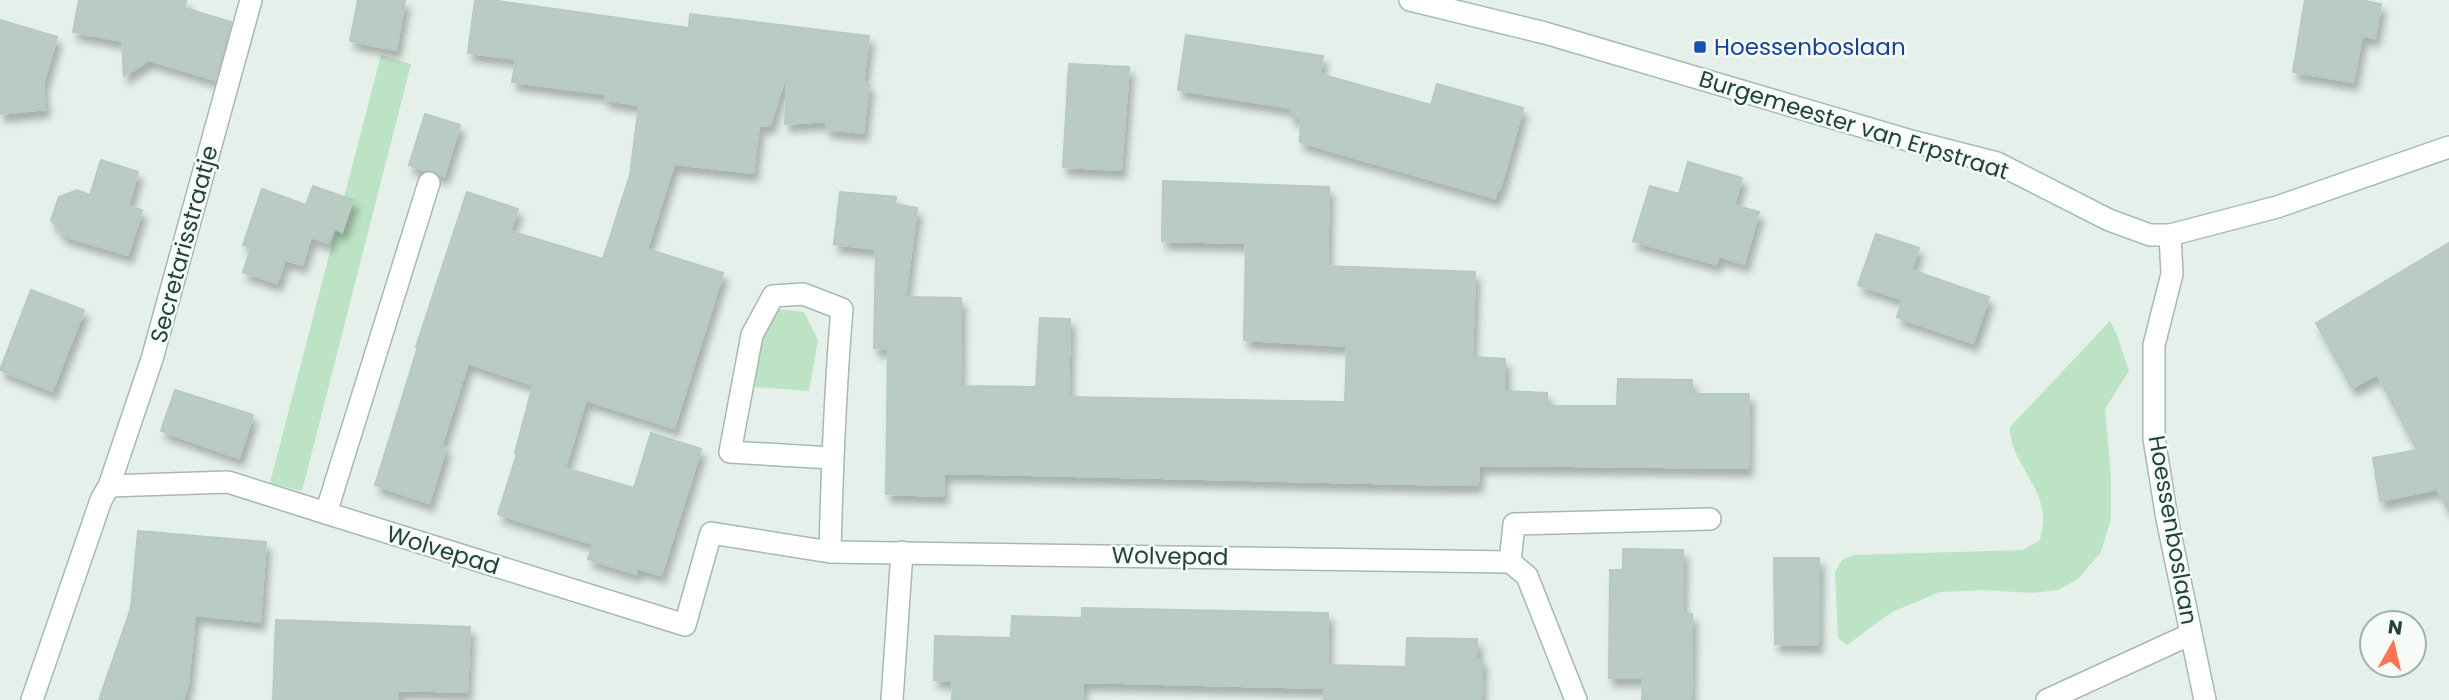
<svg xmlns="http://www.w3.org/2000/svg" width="2449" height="700" font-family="Poppins,sans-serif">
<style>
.green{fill:#bce3c4}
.building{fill:#bacbc3;stroke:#b6cac1;stroke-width:2;filter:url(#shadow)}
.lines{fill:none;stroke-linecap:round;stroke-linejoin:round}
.street-casing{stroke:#a6b9b1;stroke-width:24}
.secondary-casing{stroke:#a2bdb2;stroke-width:24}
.street{stroke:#fff;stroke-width:21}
.secondary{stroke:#fff;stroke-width:21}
.transit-dot{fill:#1a4fb4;stroke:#f6fbf8;stroke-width:2.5}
.labels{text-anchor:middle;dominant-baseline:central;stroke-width:5;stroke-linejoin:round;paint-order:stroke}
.transit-label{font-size:23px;fill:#164399;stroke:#f6fbf8;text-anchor:start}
.street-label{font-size:23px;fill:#214439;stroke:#f6fbf8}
</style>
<defs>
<filter id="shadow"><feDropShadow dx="4.5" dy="8" stdDeviation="3.5" flood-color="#0004"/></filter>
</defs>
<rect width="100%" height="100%" fill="#e5f0ea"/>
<!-- green -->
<g class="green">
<path d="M 381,55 L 411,64 L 302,491 L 270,483 Z"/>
<path d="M 778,309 L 804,312 L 818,340 L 809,391 L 755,387 L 762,332 Z"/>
<path d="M 2110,321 L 2117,335 L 2129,371 L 2105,409 L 2111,476 L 2111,519 L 2101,552 L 2079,578 L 2058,590 L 2031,593 L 1983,590 L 1940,592 L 1892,612 L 1847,645 L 1838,638 L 1835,572 L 1842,560 L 1854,555 L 2023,550 L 2040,540 C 2041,533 2044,524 2043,517 C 2042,484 2009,459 2010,427 Z"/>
</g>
<!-- building -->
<g class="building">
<path d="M 79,0 L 186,0 L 185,8 L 231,22 L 215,80 L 149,60 L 124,76 L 122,41 L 73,32 Z"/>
<path d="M 358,0 L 405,0 L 396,50 L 350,41 Z"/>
<path d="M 475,0 L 491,0 L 689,28 L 690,14 L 869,36 L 863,83 L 869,84 L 863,133 L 826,129 L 827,121 L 785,124 L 787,79 L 785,78 L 770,125 L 759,126 L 753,173 L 674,164 L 647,249 L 723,273 L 674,428 L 586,400 L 565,468 L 634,488 L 651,433 L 701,449 L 661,575 L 637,568 L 636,574 L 588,559 L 593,544 L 498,514 L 517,454 L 515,453 L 533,385 L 468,363 L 441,447 L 446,448 L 429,503 L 375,485 L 418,347 L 416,347 L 467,192 L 518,209 L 510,231 L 603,259 L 630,175 L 639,105 L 605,100 L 605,94 L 512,82 L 516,59 L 468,53 Z"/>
<path d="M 2305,0 L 2360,0 L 2381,4 L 2375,38 L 2362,36 L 2353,82 L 2293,72 Z"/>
<path d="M 0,20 L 57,37 L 43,85 L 45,109 L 0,114 Z"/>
<path d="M 1186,35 L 1323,56 L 1320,74 L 1431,105 L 1437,84 L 1523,108 L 1500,189 L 1498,188 L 1495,198 L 1300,142 L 1301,118 L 1290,117 L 1291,108 L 1178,90 Z"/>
<path d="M 1069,64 L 1129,67 L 1121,170 L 1063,167 Z"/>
<path d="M 425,114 L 460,125 L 444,176 L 409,165 Z"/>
<path d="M 101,160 L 138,172 L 128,206 L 142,210 L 128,255 L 64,236 L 51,220 L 59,197 L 77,190 L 90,195 Z"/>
<path d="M 1688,162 L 1742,178 L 1734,205 L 1759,212 L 1744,264 L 1719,256 L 1716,264 L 1633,241 L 1650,186 L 1679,194 Z"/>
<path d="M 1163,181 L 1329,187 L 1327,266 L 1475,272 L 1472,357 L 1505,359 L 1505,391 L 1547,393 L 1547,406 L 1617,406 L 1618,379 L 1692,380 L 1692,394 L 1749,394 L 1748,468 L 1479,465 L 1478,484 L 1458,485 L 944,473 L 943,496 L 886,494 L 888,349 L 874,348 L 876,249 L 834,244 L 840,192 L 896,197 L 895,204 L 917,208 L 905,297 L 961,298 L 960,386 L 1036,387 L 1040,318 L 1070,319 L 1068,397 L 1345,402 L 1347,346 L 1244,340 L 1246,243 L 1162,241 Z"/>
<path d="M 313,186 L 353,200 L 342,232 L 334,228 L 328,243 L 311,237 L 302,265 L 285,260 L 277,283 L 243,272 L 251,248 L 243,245 L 262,189 L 306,205 Z"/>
<path d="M 1876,234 L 1919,248 L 1901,299 L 1858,285 Z"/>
<path d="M 2449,243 L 2449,512 L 2437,489 L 2380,501 L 2373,458 L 2417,450 L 2377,374 L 2352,388 L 2316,323 Z"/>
<path d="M 1912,270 L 1989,297 L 1973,343 L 1897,317 Z"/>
<path d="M 31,290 L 84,310 L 52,391 L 0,370 Z"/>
<path d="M 175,390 L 253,415 L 239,458 L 161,431 Z"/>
<path d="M 138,531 L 266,542 L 260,622 L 195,615 L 188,684 L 183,700 L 99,700 L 131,608 Z"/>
<path d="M 1623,549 L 1683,550 L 1682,614 L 1692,614 L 1691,700 L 1642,700 L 1643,678 L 1609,678 L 1610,570 L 1623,570 Z"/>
<path d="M 1774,558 L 1819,558 L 1818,645 L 1775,644 Z"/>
<path d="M 1082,608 L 1328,613 L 1327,665 L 1406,667 L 1407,638 L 1477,639 L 1477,659 L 1482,659 L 1481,700 L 1324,700 L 1325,688 L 1083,682 L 1082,700 L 952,700 L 953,681 L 934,680 L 935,636 L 1011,638 L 1012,616 L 1082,618 Z"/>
<path d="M 276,620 L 470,627 L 467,692 L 398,690 L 398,700 L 273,700 Z"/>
</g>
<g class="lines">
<defs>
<g id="street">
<path d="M 429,183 L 326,513 L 685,625 L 711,533 L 830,552 L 1510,562 L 1527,576 L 1576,700"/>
<path d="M 2170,235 L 2172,274 L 2154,345 L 2154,438 L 2167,519 L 2205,700"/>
<path d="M 109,486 L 228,482 L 326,513"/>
<path d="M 830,552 C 832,471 835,390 842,309 L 803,294 L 773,296 L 752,335 L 730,452 L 832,458"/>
<path d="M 1510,562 L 1514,524 L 1710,519"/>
<path d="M 32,700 L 101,500 L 109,486 L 152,359 L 251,0"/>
<path d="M 892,700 L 902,552"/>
<path d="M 2047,700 L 2191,634"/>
</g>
<path id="secondary" d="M 1410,0 L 1545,33 L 1911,141 L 1997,163 L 2109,220 L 2150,235 L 2170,235 L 2277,207 L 2449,147"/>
</defs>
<!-- street casing -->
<use href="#street" class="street-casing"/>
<!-- secondary casing -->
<use href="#secondary" class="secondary-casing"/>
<!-- street -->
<use href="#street" class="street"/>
<!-- secondary -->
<use href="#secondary" class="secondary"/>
</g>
<!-- markers -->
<rect class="transit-dot" x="1693" y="40" width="14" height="14" rx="3.5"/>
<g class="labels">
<!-- transit labels -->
<g class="transit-label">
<text x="1714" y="47">Hoessenboslaan</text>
</g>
<!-- street labels -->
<g class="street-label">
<text transform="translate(1854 125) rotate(17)">Burgemeester van Erpstraat</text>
<text transform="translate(184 244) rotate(-75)">Secretarisstraatje</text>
<text transform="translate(2173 530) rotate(80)">Hoessenboslaan</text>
<text transform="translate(443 550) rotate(17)">Wolvepad</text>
<text transform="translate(1170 556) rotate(1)">Wolvepad</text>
</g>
</g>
<!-- north arrow -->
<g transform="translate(2393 644) rotate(8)"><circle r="33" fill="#f6fbf8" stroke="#a1b2ac" stroke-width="2"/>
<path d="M0-5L12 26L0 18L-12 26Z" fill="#ff7553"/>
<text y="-10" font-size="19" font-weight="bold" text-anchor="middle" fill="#214439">N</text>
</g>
</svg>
